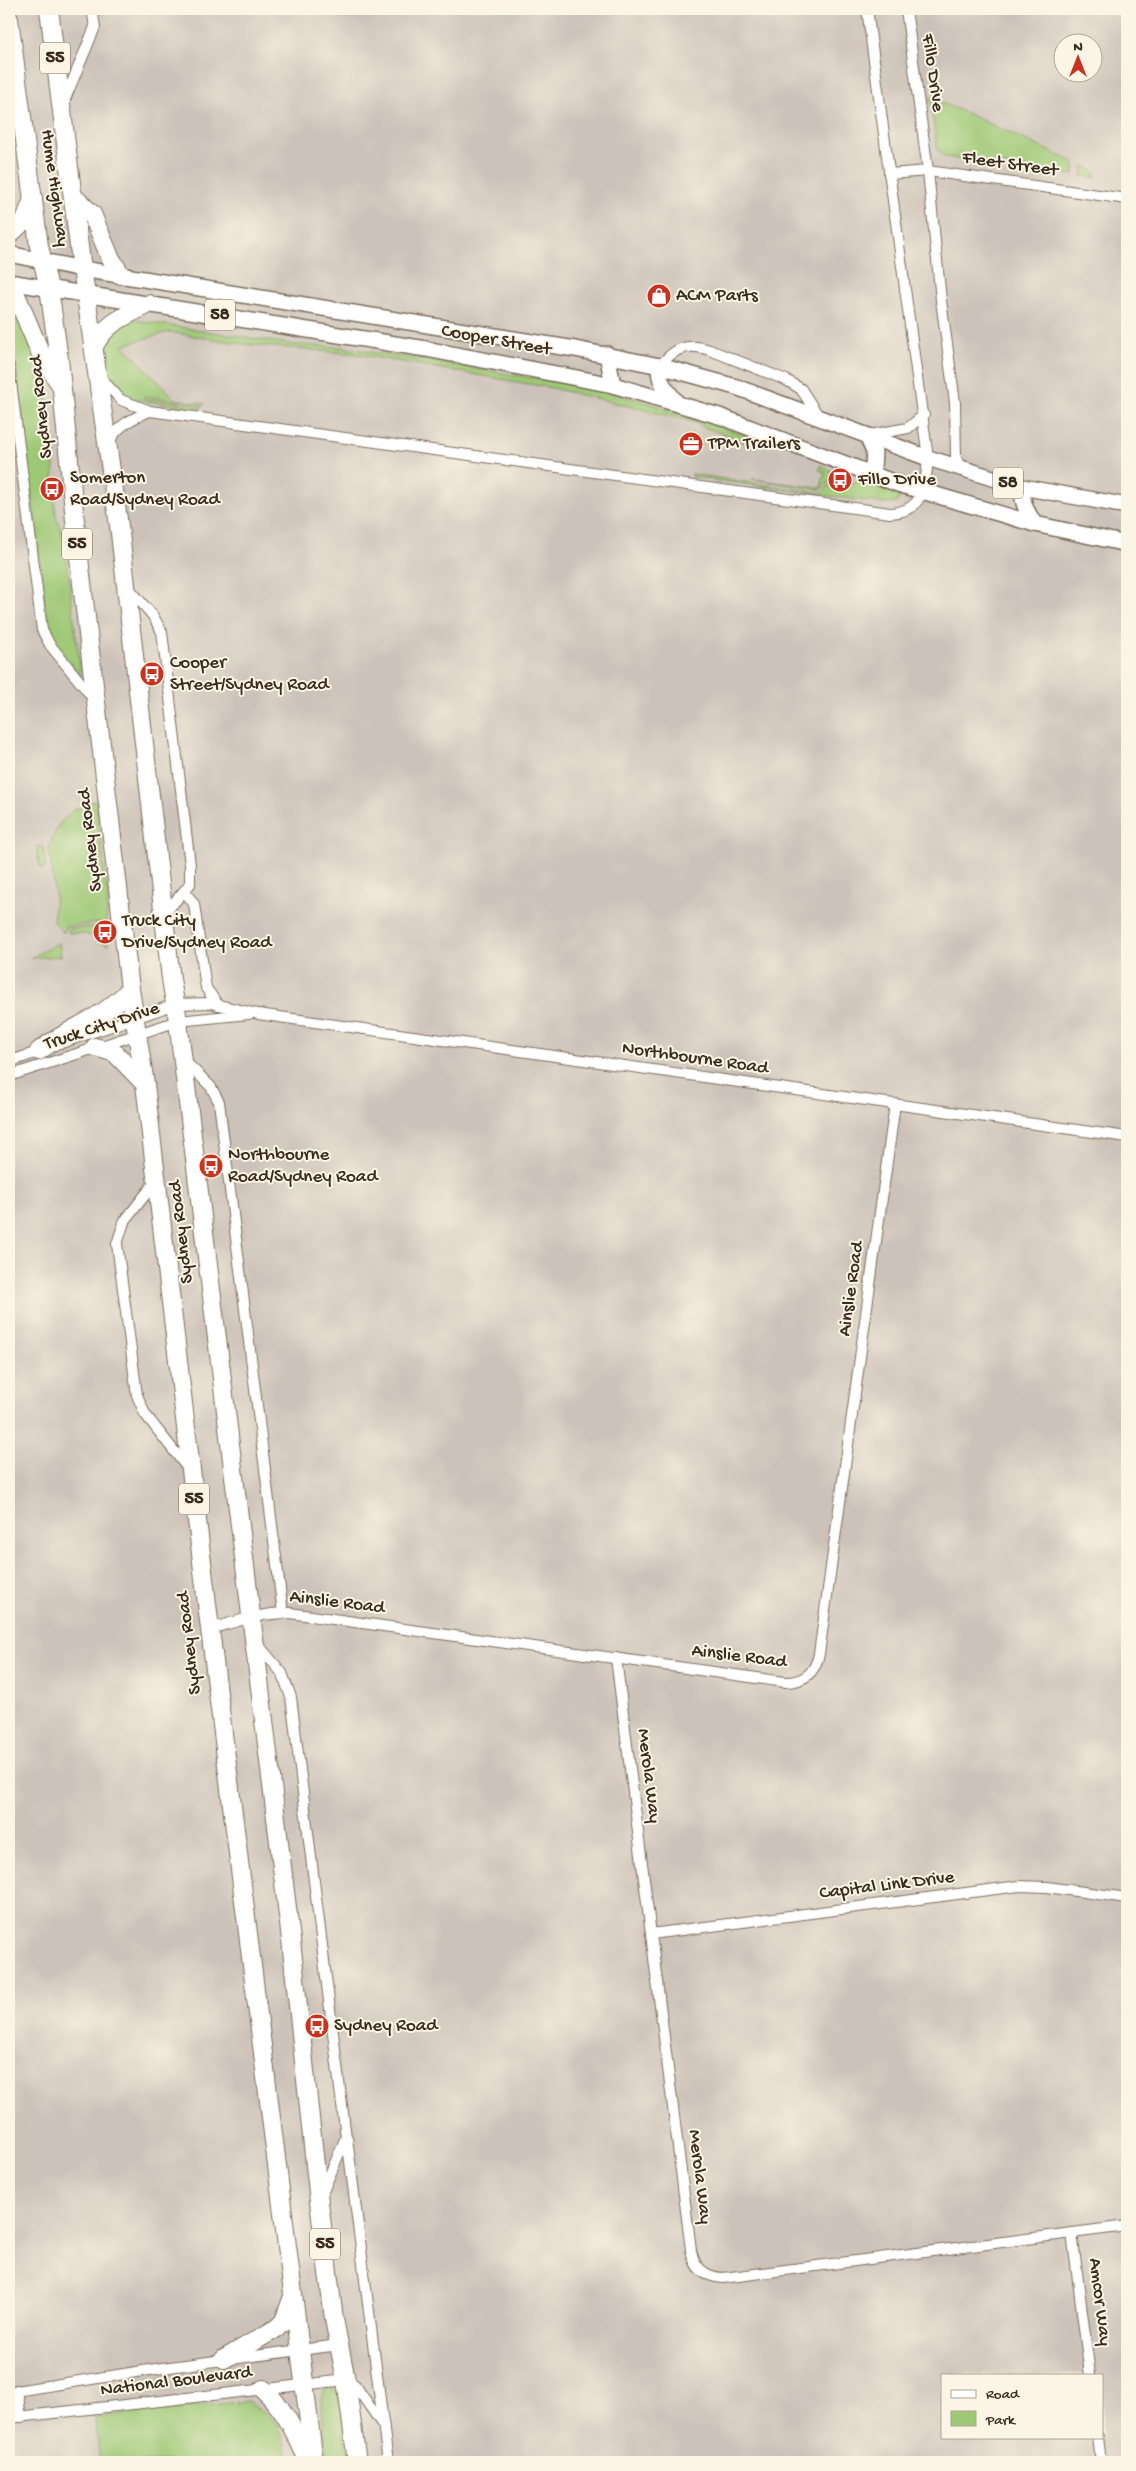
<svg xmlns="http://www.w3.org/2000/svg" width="1136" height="2471" font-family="'Gochi Hand',sans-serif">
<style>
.industrial{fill:#cdc2b9;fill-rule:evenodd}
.green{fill:#9dc875;stroke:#6c794a}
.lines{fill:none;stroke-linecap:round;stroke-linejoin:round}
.street-casing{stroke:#7a6c5a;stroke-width:12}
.primary-casing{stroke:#7a6c5a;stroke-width:18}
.highway-casing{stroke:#7a6c5a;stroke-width:20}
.street{stroke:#fff;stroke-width:10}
.primary{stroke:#fff;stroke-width:15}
.highway{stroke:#fff;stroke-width:18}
.labels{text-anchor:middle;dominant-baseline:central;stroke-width:4;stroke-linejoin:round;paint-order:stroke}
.shield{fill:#fcf5e5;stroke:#75675a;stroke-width:1}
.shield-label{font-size:18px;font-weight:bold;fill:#3b2a1e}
.street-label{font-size:19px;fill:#3b2a1e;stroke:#fcf5e5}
.poi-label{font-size:19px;fill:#3b2a1e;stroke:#fcf5e5;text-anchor:start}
</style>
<rect width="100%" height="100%" fill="#fcf5e5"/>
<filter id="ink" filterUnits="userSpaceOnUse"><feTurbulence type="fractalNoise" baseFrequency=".02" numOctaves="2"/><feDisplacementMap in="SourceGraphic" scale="10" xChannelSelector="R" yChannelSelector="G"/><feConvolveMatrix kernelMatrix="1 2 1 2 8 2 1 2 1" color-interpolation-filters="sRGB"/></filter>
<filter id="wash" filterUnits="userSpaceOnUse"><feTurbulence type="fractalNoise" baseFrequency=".0096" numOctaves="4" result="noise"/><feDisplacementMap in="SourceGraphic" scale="20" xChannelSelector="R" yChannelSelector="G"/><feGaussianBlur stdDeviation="1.12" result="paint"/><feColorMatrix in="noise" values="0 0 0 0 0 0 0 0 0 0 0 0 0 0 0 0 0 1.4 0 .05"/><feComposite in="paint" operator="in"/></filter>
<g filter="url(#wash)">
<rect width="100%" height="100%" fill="#f0e7ca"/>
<!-- industrial -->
<path class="industrial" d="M 9,9 L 1127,9 L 1127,2462 L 9,2462 ZM 1064,42 L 1094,42 L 1094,72 L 1064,72 ZM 942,2375 L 1102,2375 L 1102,2437 L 942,2437 Z"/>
<!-- green -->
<g class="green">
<path d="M 930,97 L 1074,162 L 1074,175 L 945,157 L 937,149 Z"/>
<path d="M 1084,166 L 1095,172 L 1096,178 L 1082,176 Z"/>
<path d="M 9,294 L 23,321 L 46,389 L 54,460 L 53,488 L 56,516 L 64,539 L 81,676 L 52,641 L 48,629 L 17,375 L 9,342 Z"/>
<path d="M 134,320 L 296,345 L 341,347 L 577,385 L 639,400 L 711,423 L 750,437 L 757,447 L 683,419 L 552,388 L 356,354 L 244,344 L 169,332 L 123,345 L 175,399 L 205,404 L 144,396 L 144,398 L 203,406 L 200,409 L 133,399 C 109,391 104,355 104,334 Z"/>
<path d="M 821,465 L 838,475 L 820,490 L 752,479 L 821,488 L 825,472 L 819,470 Z"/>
<path d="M 691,474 L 821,493 L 838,478 L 853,484 L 854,481 L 898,493 L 900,497 L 896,503 L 888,504 L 693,477 Z"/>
<path d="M 96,800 L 108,899 L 106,922 L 65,927 L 64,933 L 53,922 L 55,896 L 49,847 L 52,839 L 60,823 L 72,811 Z"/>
<path d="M 38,846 L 43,847 L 46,868 L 41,869 L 37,854 Z"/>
<path d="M 100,926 L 102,938 L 107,937 L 108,946 C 96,935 85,933 69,933 L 68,929 Z"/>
<path d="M 59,943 L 61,956 L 30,958 Z"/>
<path d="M 331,2387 L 339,2396 L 349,2462 L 327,2462 L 321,2398 L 324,2390 Z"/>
<path d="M 249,2401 L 278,2424 L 289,2462 L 100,2462 L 95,2417 Z"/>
</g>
</g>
<g filter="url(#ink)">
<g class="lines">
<defs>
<g id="street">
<path d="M 906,9 L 928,171 L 941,300 L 955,403 L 956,457 L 962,468"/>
<path d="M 63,104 L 95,27 L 92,9"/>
<path d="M 889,174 L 928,171 L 1127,199"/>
<path d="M 9,366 L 42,630 L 50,645 L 94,699"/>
<path d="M 660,366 C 675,347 687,343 710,350 L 786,380 L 801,389 L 819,417"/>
<path d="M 100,377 L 121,400 L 150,411 L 890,513 C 923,512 926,486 928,458 L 867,9"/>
<path d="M 870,435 L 908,428 L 924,415"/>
<path d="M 109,442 C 118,425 133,418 150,411"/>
<path d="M 128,587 L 153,616 L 162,632 L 190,865 L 190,884 L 164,914"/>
<path d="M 185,892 L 194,904 L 206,988 L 218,1005"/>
<path d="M 61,1043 L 176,1004 L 210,1003 L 258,1014 L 1127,1137"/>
<path d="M 185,1061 L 211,1087 L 219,1102 L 283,1613"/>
<path d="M 9,1062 L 43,1050"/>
<path d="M 9,1076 L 178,1021 L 249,1014"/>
<path d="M 156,1181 L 124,1222 L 117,1244 L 137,1395 L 145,1414 L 189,1470"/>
<path d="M 210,1629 C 237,1621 261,1613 290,1613 L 785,1682 C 804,1682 815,1673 819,1654 L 895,1104"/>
<path d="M 255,1641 L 282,1673 L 291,1697 L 346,2137 L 321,2196"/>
<path d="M 616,1658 L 691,2250 C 694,2268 705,2277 723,2278 L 1127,2226"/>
<path d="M 651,1934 L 1019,1886 L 1047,1887 L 1127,1898"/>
<path d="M 347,2138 L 388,2462"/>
<path d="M 1072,2233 L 1090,2375"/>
<path d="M 17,2390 L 21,2417"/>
<path d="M 9,2392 L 162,2368 L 339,2345"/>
<path d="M 9,2418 L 346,2380 L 355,2385 L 384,2427"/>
<path d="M 1098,2437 L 1101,2462"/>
</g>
<g id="primary">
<path d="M 9,254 L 82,269 L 575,349 L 660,366 L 736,387 L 928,458 L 1022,487 L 1127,506"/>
<path d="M 9,282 L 426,349 L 613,385 L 719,416 L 898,484 L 1035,524 L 1127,544"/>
<path d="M 607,354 L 613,385"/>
<path d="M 660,366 C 656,381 669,392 677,403"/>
<path d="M 867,436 L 874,452 L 873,469 L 867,473"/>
<path d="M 1022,487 C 1022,503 1026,511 1035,524"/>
</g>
<g id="highway">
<path d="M 49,9 L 80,254 L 120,533 L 171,979 L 178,1021 L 291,1940 L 319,2202 L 334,2319 L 346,2380 L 357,2462"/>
<path d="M 9,19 L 39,246 L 49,288 L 59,359 L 77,541 L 130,989 L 145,1084 L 210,1629 L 314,2462"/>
<path d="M 74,197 L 92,214 L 110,257 L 121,275"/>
<path d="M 9,235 L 25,220 L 33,199"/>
<path d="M 11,283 L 43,359 L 60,384"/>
<path d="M 94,346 C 108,321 124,317 149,304"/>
<path d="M 95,1047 L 115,1053 L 145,1084"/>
<path d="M 39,1051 C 68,1028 105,1018 130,989"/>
<path d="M 224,2359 L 277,2328 L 284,2321 L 292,2299"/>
<path d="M 263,2389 C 286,2410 296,2435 309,2462"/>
</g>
</defs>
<!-- street casing -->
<use href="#street" class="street-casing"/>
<!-- primary casing -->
<use href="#primary" class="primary-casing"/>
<!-- highway casing -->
<use href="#highway" class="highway-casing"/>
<!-- street -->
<use href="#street" class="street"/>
<!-- primary -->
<use href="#primary" class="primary"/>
<!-- highway -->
<use href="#highway" class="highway"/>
</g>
</g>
<!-- icons -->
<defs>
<symbol id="shop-disc" viewBox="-11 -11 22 22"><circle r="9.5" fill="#c8321e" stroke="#fcf5e5"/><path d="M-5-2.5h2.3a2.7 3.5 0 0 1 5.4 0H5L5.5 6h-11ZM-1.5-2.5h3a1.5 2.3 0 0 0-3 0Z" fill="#fff"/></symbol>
<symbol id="office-disc" viewBox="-11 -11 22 22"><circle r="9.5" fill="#c8321e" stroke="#fcf5e5"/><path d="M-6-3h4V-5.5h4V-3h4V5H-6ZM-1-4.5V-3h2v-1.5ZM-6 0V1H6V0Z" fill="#fff"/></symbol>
<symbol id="bus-disc" viewBox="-11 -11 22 22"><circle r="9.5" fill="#c8321e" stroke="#fcf5e5"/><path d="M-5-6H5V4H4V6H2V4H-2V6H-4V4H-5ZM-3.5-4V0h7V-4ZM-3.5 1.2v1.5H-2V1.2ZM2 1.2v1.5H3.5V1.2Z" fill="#fff"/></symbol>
</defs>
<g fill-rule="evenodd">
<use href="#shop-disc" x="645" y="282" width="28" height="28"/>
<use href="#office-disc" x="677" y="430" width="28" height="28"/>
<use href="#bus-disc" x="826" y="466" width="28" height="28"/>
<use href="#bus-disc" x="38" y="475" width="28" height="28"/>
<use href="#bus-disc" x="138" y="660" width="28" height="28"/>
<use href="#bus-disc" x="91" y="918" width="28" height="28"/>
<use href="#bus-disc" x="197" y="1152" width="28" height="28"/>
<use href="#bus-disc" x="303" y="2012" width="28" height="28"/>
</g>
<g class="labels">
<!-- shield labels -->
<g class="shield">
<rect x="40" y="42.5" width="30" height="31" rx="4"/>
<rect x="205" y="299.5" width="30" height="31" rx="4"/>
<rect x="993" y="467.5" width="30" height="31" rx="4"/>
<rect x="62" y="528.5" width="30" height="31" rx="4"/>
<rect x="179" y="1483.5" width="30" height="31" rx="4"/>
<rect x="310" y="2228.5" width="30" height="31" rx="4"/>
</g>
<g class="shield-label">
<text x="55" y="58">55</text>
<text x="220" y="315">58</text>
<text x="1008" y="483">58</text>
<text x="77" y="544">55</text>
<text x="194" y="1499">55</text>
<text x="325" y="2244">55</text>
</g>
<!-- street labels -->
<g class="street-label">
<text transform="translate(932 73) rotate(82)">Fillo Drive</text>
<text transform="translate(1010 165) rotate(8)">Fleet Street</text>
<text transform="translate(54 188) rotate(82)">Hume Highway</text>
<text transform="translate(496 341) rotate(10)">Cooper Street</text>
<text transform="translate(42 407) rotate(-96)">Sydney Road</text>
<text transform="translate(91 840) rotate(-97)">Sydney Road</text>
<text transform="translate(102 1027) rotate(-18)">Truck City Drive</text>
<text transform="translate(695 1059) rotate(8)">Northbourne Road</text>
<text transform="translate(182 1232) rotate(-97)">Sydney Road</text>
<text transform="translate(852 1289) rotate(-82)">Ainslie Road</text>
<text transform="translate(337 1603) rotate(7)">Ainslie Road</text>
<text transform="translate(190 1643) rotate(-97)">Sydney Road</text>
<text transform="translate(739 1657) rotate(7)">Ainslie Road</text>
<text transform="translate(648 1776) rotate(83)">Merola Way</text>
<text transform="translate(887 1886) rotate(-7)">Capital Link Drive</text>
<text transform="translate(699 2177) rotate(83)">Merola Way</text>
<text transform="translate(1099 2302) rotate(83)">Amcor Way</text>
<text transform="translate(176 2382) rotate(-7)">National Boulevard</text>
</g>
<!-- poi labels -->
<g class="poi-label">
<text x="676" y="296">ACM Parts</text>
<text x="708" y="444">TPM Trailers</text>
<text x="70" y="478">Somerton<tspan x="70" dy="22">Road/Sydney Road</tspan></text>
<text x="858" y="480">Fillo Drive</text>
<text x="170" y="663">Cooper<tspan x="170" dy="22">Street/Sydney Road</tspan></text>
<text x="122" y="921">Truck City<tspan x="122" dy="22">Drive/Sydney Road</tspan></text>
<text x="228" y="1155">Northbourne<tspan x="228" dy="22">Road/Sydney Road</tspan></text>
<text x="334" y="2026">Sydney Road</text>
</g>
</g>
<!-- margin -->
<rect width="1136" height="2471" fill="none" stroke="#fcf5e5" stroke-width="30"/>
<!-- legend -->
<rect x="941" y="2374" width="162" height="65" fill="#fcf5e5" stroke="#afa495"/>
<rect x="951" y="2390" width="25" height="8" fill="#ffffff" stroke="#afa495"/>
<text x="986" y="2398" font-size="15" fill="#3b2a1e">Road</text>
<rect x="951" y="2411" width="25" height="15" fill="#9dc875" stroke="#afa495"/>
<text x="986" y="2424" font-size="15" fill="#3b2a1e">Park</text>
<!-- north arrow -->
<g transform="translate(1078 58)"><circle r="24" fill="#fcf5e5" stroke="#afa495"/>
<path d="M0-4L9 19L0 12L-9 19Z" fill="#c8321e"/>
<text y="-8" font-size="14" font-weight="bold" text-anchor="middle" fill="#3b2a1e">N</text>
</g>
</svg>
